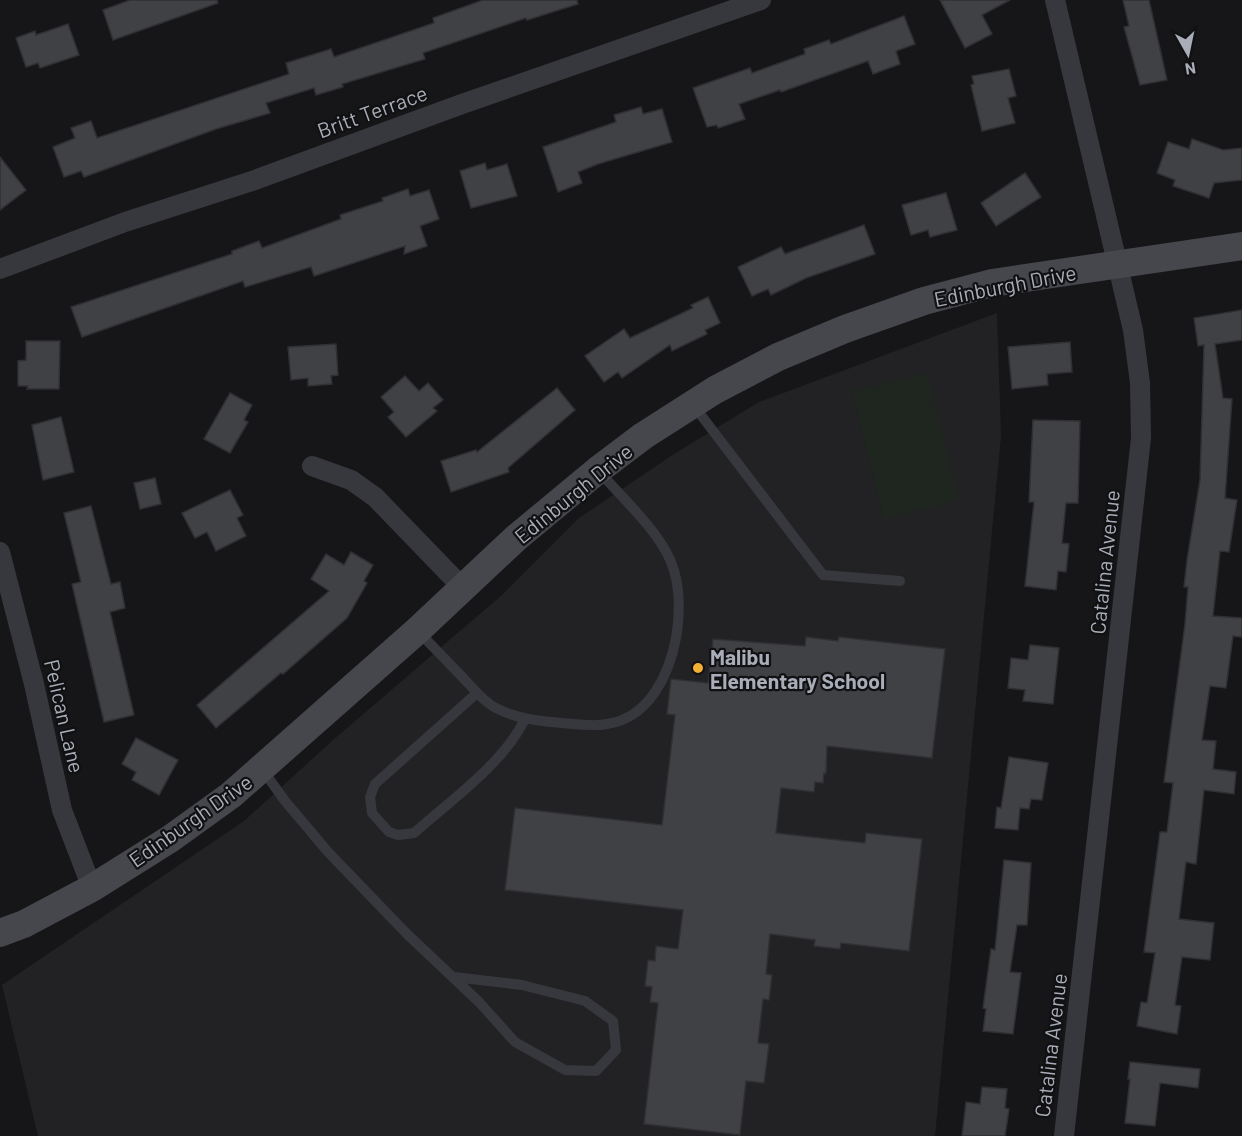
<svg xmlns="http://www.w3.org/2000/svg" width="1242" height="1136" font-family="Barlow,sans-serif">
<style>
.built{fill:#222225}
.green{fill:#1e261f}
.building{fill:#404145;stroke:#303034;stroke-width:1.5}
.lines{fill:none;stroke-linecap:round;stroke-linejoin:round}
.lane{stroke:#37383d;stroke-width:10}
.street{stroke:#37383d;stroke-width:20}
.secondary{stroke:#45474d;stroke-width:28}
.poi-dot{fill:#f2b134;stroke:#111113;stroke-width:2}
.labels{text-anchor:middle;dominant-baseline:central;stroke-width:4.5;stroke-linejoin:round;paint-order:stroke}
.street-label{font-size:21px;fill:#a8adb8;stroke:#111113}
.poi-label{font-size:21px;font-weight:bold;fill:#a8adb8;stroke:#111113;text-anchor:start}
</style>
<rect width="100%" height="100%" fill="#161618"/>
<!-- built -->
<path class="built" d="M 997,313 L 1001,436 L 935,1136 L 38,1136 L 2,985 L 244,821 L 333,740 L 502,595 L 579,518 L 674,454 L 759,402 Z"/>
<!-- green -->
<path class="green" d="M 927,373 L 959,500 L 884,519 L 852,391 Z"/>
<!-- building -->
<g class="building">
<path d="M 130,0 L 217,0 L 218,3 L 113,40 L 103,10 Z"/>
<path d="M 483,0 L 577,0 L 578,4 L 527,20 L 526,18 L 423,53 L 425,59 L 342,84 L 343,87 L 316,95 L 314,88 L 266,103 L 270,113 L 216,129 L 84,177 L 81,171 L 64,177 L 53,147 L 75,138 L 71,128 L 91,121 L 97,138 L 289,74 L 286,63 L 331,49 L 334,57 L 434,23 L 433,18 Z"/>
<path d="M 940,0 L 1010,0 L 982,15 L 992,34 L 965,48 Z"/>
<path d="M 1123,0 L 1149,0 L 1167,80 L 1140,85 L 1124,27 L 1129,26 Z"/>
<path d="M 904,16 L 915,44 L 896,51 L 900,64 L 873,74 L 868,61 L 781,92 L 780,90 L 739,104 L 745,119 L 718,128 L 717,125 L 707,127 L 693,88 L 750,68 L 752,73 L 805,54 L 804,49 L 829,40 L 831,44 Z"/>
<path d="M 68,24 L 79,55 L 40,68 L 38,63 L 26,67 L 16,38 L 35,31 L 36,35 Z"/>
<path d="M 1009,69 L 1016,96 L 1008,98 L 1015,123 L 982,131 L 971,85 L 974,84 L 972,76 Z"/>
<path d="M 641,107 L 643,114 L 662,109 L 672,142 L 598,164 L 578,172 L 582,183 L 558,192 L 543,147 L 616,122 L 614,115 Z"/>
<path d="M 1192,139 L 1223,150 L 1242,148 L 1242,180 L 1214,183 L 1209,198 L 1173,186 L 1175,180 L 1157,173 L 1168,142 L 1189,149 Z"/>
<path d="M 0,157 L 26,190 L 0,210 Z"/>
<path d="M 485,163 L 487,170 L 507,164 L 517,196 L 471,208 L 460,171 Z"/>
<path d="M 1025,173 L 1041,197 L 996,226 L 981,203 Z"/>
<path d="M 408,189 L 410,196 L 429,190 L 439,219 L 420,226 L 427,246 L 404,254 L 405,246 L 314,276 L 311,267 L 245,287 L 243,281 L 82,337 L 71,307 L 232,254 L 232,251 L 259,241 L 262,248 L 341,219 L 340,215 L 383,201 L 382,198 Z"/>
<path d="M 946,193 L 957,230 L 930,237 L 928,230 L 911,235 L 902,205 Z"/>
<path d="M 864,225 L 875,254 L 806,278 L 771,295 L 768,289 L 752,296 L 738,267 L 781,247 L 785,254 Z"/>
<path d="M 708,297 L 720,323 L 705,330 L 707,334 L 672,351 L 670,345 L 622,378 L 618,372 L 604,382 L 585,356 L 624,329 L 630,338 L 693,308 L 691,305 Z"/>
<path d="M 1242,310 L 1242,340 L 1215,344 L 1223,398 L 1232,399 L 1225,498 L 1237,500 L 1229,552 L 1220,551 L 1213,616 L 1242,618 L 1242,637 L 1233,636 L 1226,688 L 1210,686 L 1202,740 L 1216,741 L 1213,769 L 1236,772 L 1234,794 L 1204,790 L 1196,864 L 1186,862 L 1179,919 L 1214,923 L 1210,960 L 1182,957 L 1175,1005 L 1181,1006 L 1177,1034 L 1137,1026 L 1141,1002 L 1147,1003 L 1155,953 L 1144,952 L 1160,832 L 1167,832 L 1173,783 L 1164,782 L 1185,624 L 1188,587 L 1184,587 L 1187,560 L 1200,480 L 1204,345 L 1198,346 L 1194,318 Z"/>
<path d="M 26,341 L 60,341 L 59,389 L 27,389 L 28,386 L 18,386 L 18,361 L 26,360 Z"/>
<path d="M 1070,342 L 1072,372 L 1047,374 L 1048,385 L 1012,389 L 1008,347 Z"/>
<path d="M 336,344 L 338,375 L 331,376 L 332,384 L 308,386 L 308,378 L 291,380 L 288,347 Z"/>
<path d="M 405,376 L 419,391 L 428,383 L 443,400 L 433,408 L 437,411 L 406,437 L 388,417 L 394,412 L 381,397 Z"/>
<path d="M 557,388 L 575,410 L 508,468 L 509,472 L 451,492 L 441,461 L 476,450 L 477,452 Z"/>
<path d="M 230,393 L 252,405 L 244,420 L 248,422 L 230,453 L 204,439 Z"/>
<path d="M 61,417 L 74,472 L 43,480 L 32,425 Z"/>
<path d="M 1033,420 L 1080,421 L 1078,503 L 1066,503 L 1062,543 L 1069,544 L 1066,572 L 1058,571 L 1056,590 L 1025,586 L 1034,502 L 1029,502 Z"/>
<path d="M 155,478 L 161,504 L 140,509 L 134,483 Z"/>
<path d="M 230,490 L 243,515 L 237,518 L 246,536 L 216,551 L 207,532 L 195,538 L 182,513 Z"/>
<path d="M 91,506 L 111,584 L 120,582 L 125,608 L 110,612 L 134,715 L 104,722 L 72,584 L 81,582 L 64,513 Z"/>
<path d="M 351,552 L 373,565 L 364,581 L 367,583 L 347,618 L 283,674 L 281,673 L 216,728 L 197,705 L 329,591 L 311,579 L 326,554 L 344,565 Z"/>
<path d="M 806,637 L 838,641 L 839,637 L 945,649 L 932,758 L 827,746 L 826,773 L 824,773 L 823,783 L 815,782 L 814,792 L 781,788 L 776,833 L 865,843 L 866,833 L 922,839 L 909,951 L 841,943 L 840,949 L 814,946 L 815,940 L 770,934 L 766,974 L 772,975 L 769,1000 L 763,999 L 758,1043 L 769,1044 L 764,1083 L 746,1081 L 740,1135 L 644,1124 L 658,1003 L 650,1002 L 652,987 L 645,986 L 648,960 L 655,961 L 656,946 L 678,949 L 683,910 L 505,890 L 515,808 L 662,825 L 675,715 L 667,714 L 671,679 L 708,683 L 713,639 L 805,646 Z"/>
<path d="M 1030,645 L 1059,648 L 1053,704 L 1023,701 L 1025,690 L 1008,688 L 1011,658 L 1028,660 Z"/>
<path d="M 136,738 L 178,760 L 159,795 L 132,780 L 136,772 L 122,764 Z"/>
<path d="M 1009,757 L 1048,763 L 1042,800 L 1031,799 L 1029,809 L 1020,808 L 1018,830 L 995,828 L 997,807 L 1001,808 Z"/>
<path d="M 1004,860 L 1031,863 L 1027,925 L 1017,925 L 1010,972 L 1021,973 L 1013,1034 L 983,1031 L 986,1009 L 983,1008 L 991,949 L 995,950 Z"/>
<path d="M 1130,1062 L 1200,1069 L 1198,1088 L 1160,1083 L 1155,1126 L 1125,1123 L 1130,1079 L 1128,1079 Z"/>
<path d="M 982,1087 L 1007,1089 L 1005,1108 L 1009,1109 L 1005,1136 L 962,1136 L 966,1102 L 980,1104 Z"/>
</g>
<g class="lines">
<!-- lane -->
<g class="lane">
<path d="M 694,406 L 823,575 L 900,581"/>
<path d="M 419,632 C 434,648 450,664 466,681 C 475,690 484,702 496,708 C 517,719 539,721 562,723 C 577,724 592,727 607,724 C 649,718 669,675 676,638 C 680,613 681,586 671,562 C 658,530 621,497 598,470"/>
<path d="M 477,693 L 375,784 L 370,797 L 372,813 L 389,832 L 398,835 L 414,833 C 451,800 503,764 525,719"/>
<path d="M 262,769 L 285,801 L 328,852 L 407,934 L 479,1002 L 515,1042 L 565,1070 L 596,1071 L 616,1050 L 613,1021 L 585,1001 L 522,985 L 454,977"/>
</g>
<!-- street -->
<g class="street">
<path d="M 1055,0 L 1133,330 L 1140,383 L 1141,438 L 1064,1136"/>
<path d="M 0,269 L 125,222 L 252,181 L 462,104 L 761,0"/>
<path d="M 312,466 L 351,480 L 375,497 L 463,588"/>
<path d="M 0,552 L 34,684 L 62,810 L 92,888"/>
</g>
<!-- secondary -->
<path class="secondary" d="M 0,933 L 24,924 L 92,888 L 170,839 L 231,795 L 418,630 L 516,538 L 598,470 L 643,436 L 715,390 L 778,357 L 845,329 L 924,301 L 992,283 L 1242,246"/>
</g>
<!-- markers -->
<circle class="poi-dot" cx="698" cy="668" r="6"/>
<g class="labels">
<!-- street labels -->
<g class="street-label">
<text transform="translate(372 111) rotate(-20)">Britt Terrace</text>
<text transform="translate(1005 285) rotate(-11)">Edinburgh Drive</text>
<text transform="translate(573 493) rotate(-39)">Edinburgh Drive</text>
<text transform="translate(1104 562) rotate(-84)">Catalina Avenue</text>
<text transform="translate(65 716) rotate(77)">Pelican Lane</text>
<text transform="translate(190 820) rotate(-35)">Edinburgh Drive</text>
<text transform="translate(1050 1045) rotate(-83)">Catalina Avenue</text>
</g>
<!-- poi labels -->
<g class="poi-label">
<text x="710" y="656">Malibu<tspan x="710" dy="24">Elementary School</tspan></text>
</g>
</g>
<!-- north arrow -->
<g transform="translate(1188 54) rotate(171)" stroke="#111113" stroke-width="4.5" paint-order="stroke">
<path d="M0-4.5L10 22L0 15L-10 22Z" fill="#a8adb8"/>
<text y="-9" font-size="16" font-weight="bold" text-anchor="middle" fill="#a8adb8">N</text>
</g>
</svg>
